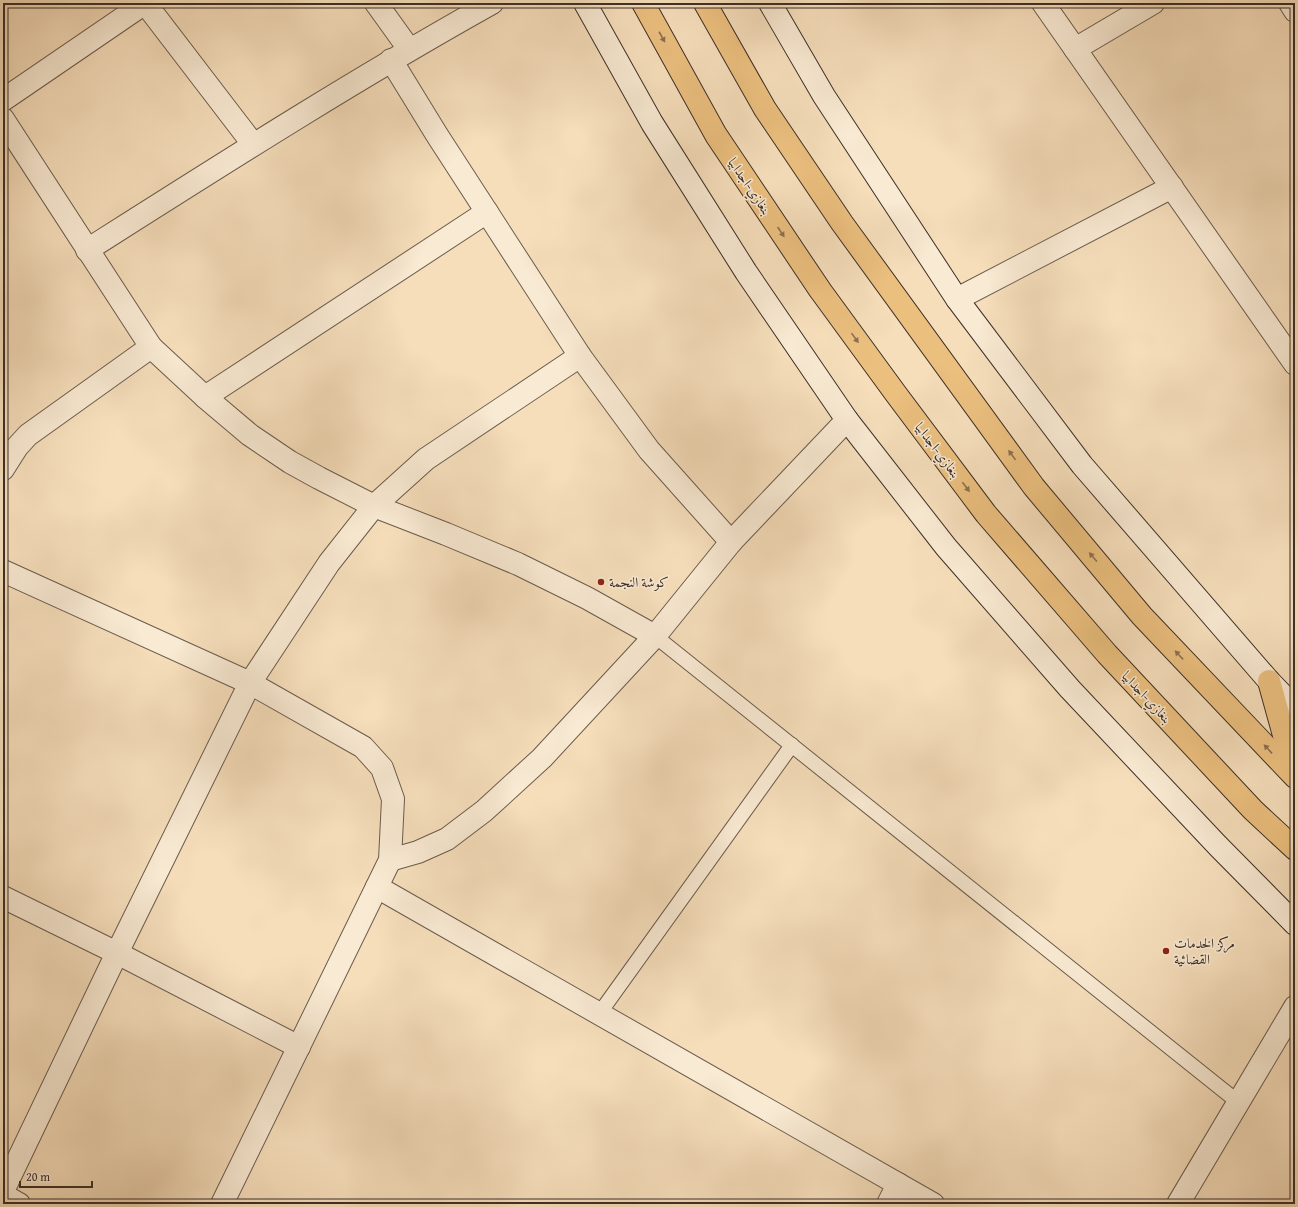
<svg xmlns="http://www.w3.org/2000/svg" width="1298" height="1207" font-family="'Gentium Book Plus',Amiri,serif">
<style>
.lines{fill:none;stroke-linecap:round;stroke-linejoin:round}
.lane-casing{stroke:#6b5b4d;stroke-width:16}
.street-casing{stroke:#6b5b4d;stroke-width:24}
.secondary-casing{stroke:#3d2f28;stroke-width:24}
.highway-casing{stroke:#3d2f28;stroke-width:24}
.lane{stroke:#f9ead3;stroke-width:14}
.street{stroke:#f9ead3;stroke-width:22}
.secondary{stroke:#f9ead3;stroke-width:22}
.highway{stroke:#ebbf7e;stroke-width:22}
.oneway{fill:#8b704f}
.poi-dot{fill:#8f2418;stroke:#f9ead3;stroke-width:1.5}
.labels{text-anchor:middle;dominant-baseline:central;stroke-width:3;stroke-linejoin:round;paint-order:stroke}
.street-label{font-size:14px;fill:#3d2f28;stroke:#f9ead3}
.poi-label{font-size:14px;fill:#3d2f28;stroke:#f9ead3;text-anchor:start}
</style>
<rect width="100%" height="100%" fill="#f6debb"/>
<filter id="stains"><feTurbulence type="fractalNoise" baseFrequency=".005" numOctaves="4"/><feColorMatrix values="0 0 0 0 .2 0 0 0 0 .09 0 0 0 0 .02 0 0 0 .5 -.17"/></filter>
<radialGradient id="worn" r=".72"><stop offset=".6" stop-color="#630" stop-opacity="0"/><stop offset="1" stop-color="#630" stop-opacity=".3"/></radialGradient>
<g class="lines">
<defs>
<g id="lane">
<path d="M 655,636 L 1238,1102"/>
<path d="M 599,1014 L 792,745"/>
</g>
<g id="street">
<path d="M 145,3 L 253,144"/>
<path d="M 376,3 L 409,49"/>
<path d="M 1043,3 L 1295,364"/>
<path d="M 1290,3 L 1295,11"/>
<path d="M 1075,49 L 1153,3"/>
<path d="M 391,60 L 437,135 L 580,356 L 649,450 L 731,542"/>
<path d="M 3,100 L 145,3"/>
<path d="M 3,119 L 151,347 L 205,397 L 250,435 L 290,462 L 319,478 L 374,506 L 446,534 L 518,564 L 587,598 L 655,636"/>
<path d="M 87,250 C 221,165 354,80 492,3"/>
<path d="M 957,299 L 1172,187"/>
<path d="M 205,397 L 487,212"/>
<path d="M 3,469 L 17,447 L 28,435 L 151,347"/>
<path d="M 3,571 L 250,683 L 363,747 L 382,768 L 393,799 L 390,860 L 222,1204"/>
<path d="M 390,860 L 418,852 L 447,839 L 484,811 L 542,758 L 655,636 L 731,542 L 847,420"/>
<path d="M 377,887 L 933,1204"/>
<path d="M 3,897 L 117,953 L 299,1047"/>
<path d="M 3,1191 L 117,953 L 250,683 L 329,563 L 374,506 L 426,459 L 580,356"/>
<path d="M 3,1195 L 19,1204"/>
<path d="M 888,1204 L 898,1184"/>
<path d="M 1178,1204 L 1295,1007"/>
</g>
<g id="secondary">
<path d="M 585,3 L 652,123 L 746,272 L 847,420 L 946,547 L 1070,689 L 1218,846 L 1295,924"/>
<path d="M 770,3 L 824,96 L 957,299 L 1082,465 L 1269,681 L 1295,708"/>
</g>
<g id="highway">
<path d="M 643,3 L 716,135 L 820,290 L 896,394 L 986,514 L 1107,654 L 1253,810 L 1295,849"/>
<path d="M 705,3 L 765,109 L 842,223 L 1034,487 L 1142,616 L 1295,777"/>
<path d="M 1269,681 L 1295,775"/>
</g>
</defs>
<!-- lane casing -->
<use href="#lane" class="lane-casing"/>
<!-- street casing -->
<use href="#street" class="street-casing"/>
<!-- secondary casing -->
<use href="#secondary" class="secondary-casing"/>
<!-- highway casing -->
<use href="#highway" class="highway-casing"/>
<!-- lane -->
<use href="#lane" class="lane"/>
<!-- street -->
<use href="#street" class="street"/>
<!-- secondary -->
<use href="#secondary" class="secondary"/>
<!-- highway -->
<use href="#highway" class="highway"/>
</g>
<!-- one-way arrows -->
<defs><path id="oneway-solid" d="M-6-.8H1V-3.2L6.5 0L1 3.2V.8H-6Z"/></defs>
<g class="oneway">
<use href="#oneway-solid" transform="translate(662 37) rotate(61)"/>
<use href="#oneway-solid" transform="translate(781 232) rotate(56)"/>
<use href="#oneway-solid" transform="translate(855 338) rotate(54)"/>
<use href="#oneway-solid" transform="translate(1012 455) rotate(-126)"/>
<use href="#oneway-solid" transform="translate(966 487) rotate(53)"/>
<use href="#oneway-solid" transform="translate(1093 557) rotate(-130)"/>
<use href="#oneway-solid" transform="translate(1179 655) rotate(-133)"/>
<use href="#oneway-solid" transform="translate(1268 749) rotate(-133)"/>
</g>
<!-- markers -->
<g class="poi-dot">
<circle cx="601" cy="582" r="4"/>
<circle cx="1166" cy="951" r="4"/>
</g>
<g class="labels">
<!-- street labels -->
<g class="street-label">
<text transform="translate(750 186) rotate(56)">بنغازي-اجدابيا</text>
<text transform="translate(938 450) rotate(53)">بنغازي-اجدابيا</text>
<text transform="translate(1147 697) rotate(47)">بنغازي-اجدابيا</text>
</g>
<!-- poi labels -->
<g class="poi-label">
<text x="609" y="582">كوشة النجمة</text>
<text x="1174" y="943">مركز الخدمات<tspan x="1174" dy="16">القضائية</tspan></text>
</g>
</g>
<!-- margin -->
<rect width="1298" height="1207" fill="none" stroke="#f6debb" stroke-width="16"/>
<rect x="4" y="4" width="1290" height="1199" fill="none" stroke="#3d2f28" stroke-width="2"/>
<rect x="8" y="8" width="1282" height="1191" fill="none" stroke="#3d2f28"/>
<!-- scale -->
<path d="M20 1181v6h72v-6" fill="none" stroke="#3d2f28" stroke-width="2"/>
<text x="26" y="1181" font-size="12" fill="#3d2f28" stroke="#f9ead3" stroke-width="3" paint-order="stroke">20 m</text>
<rect width="100%" height="100%" filter="url(#stains)"/>
<rect width="100%" height="100%" fill="url(#worn)"/>
</svg>
